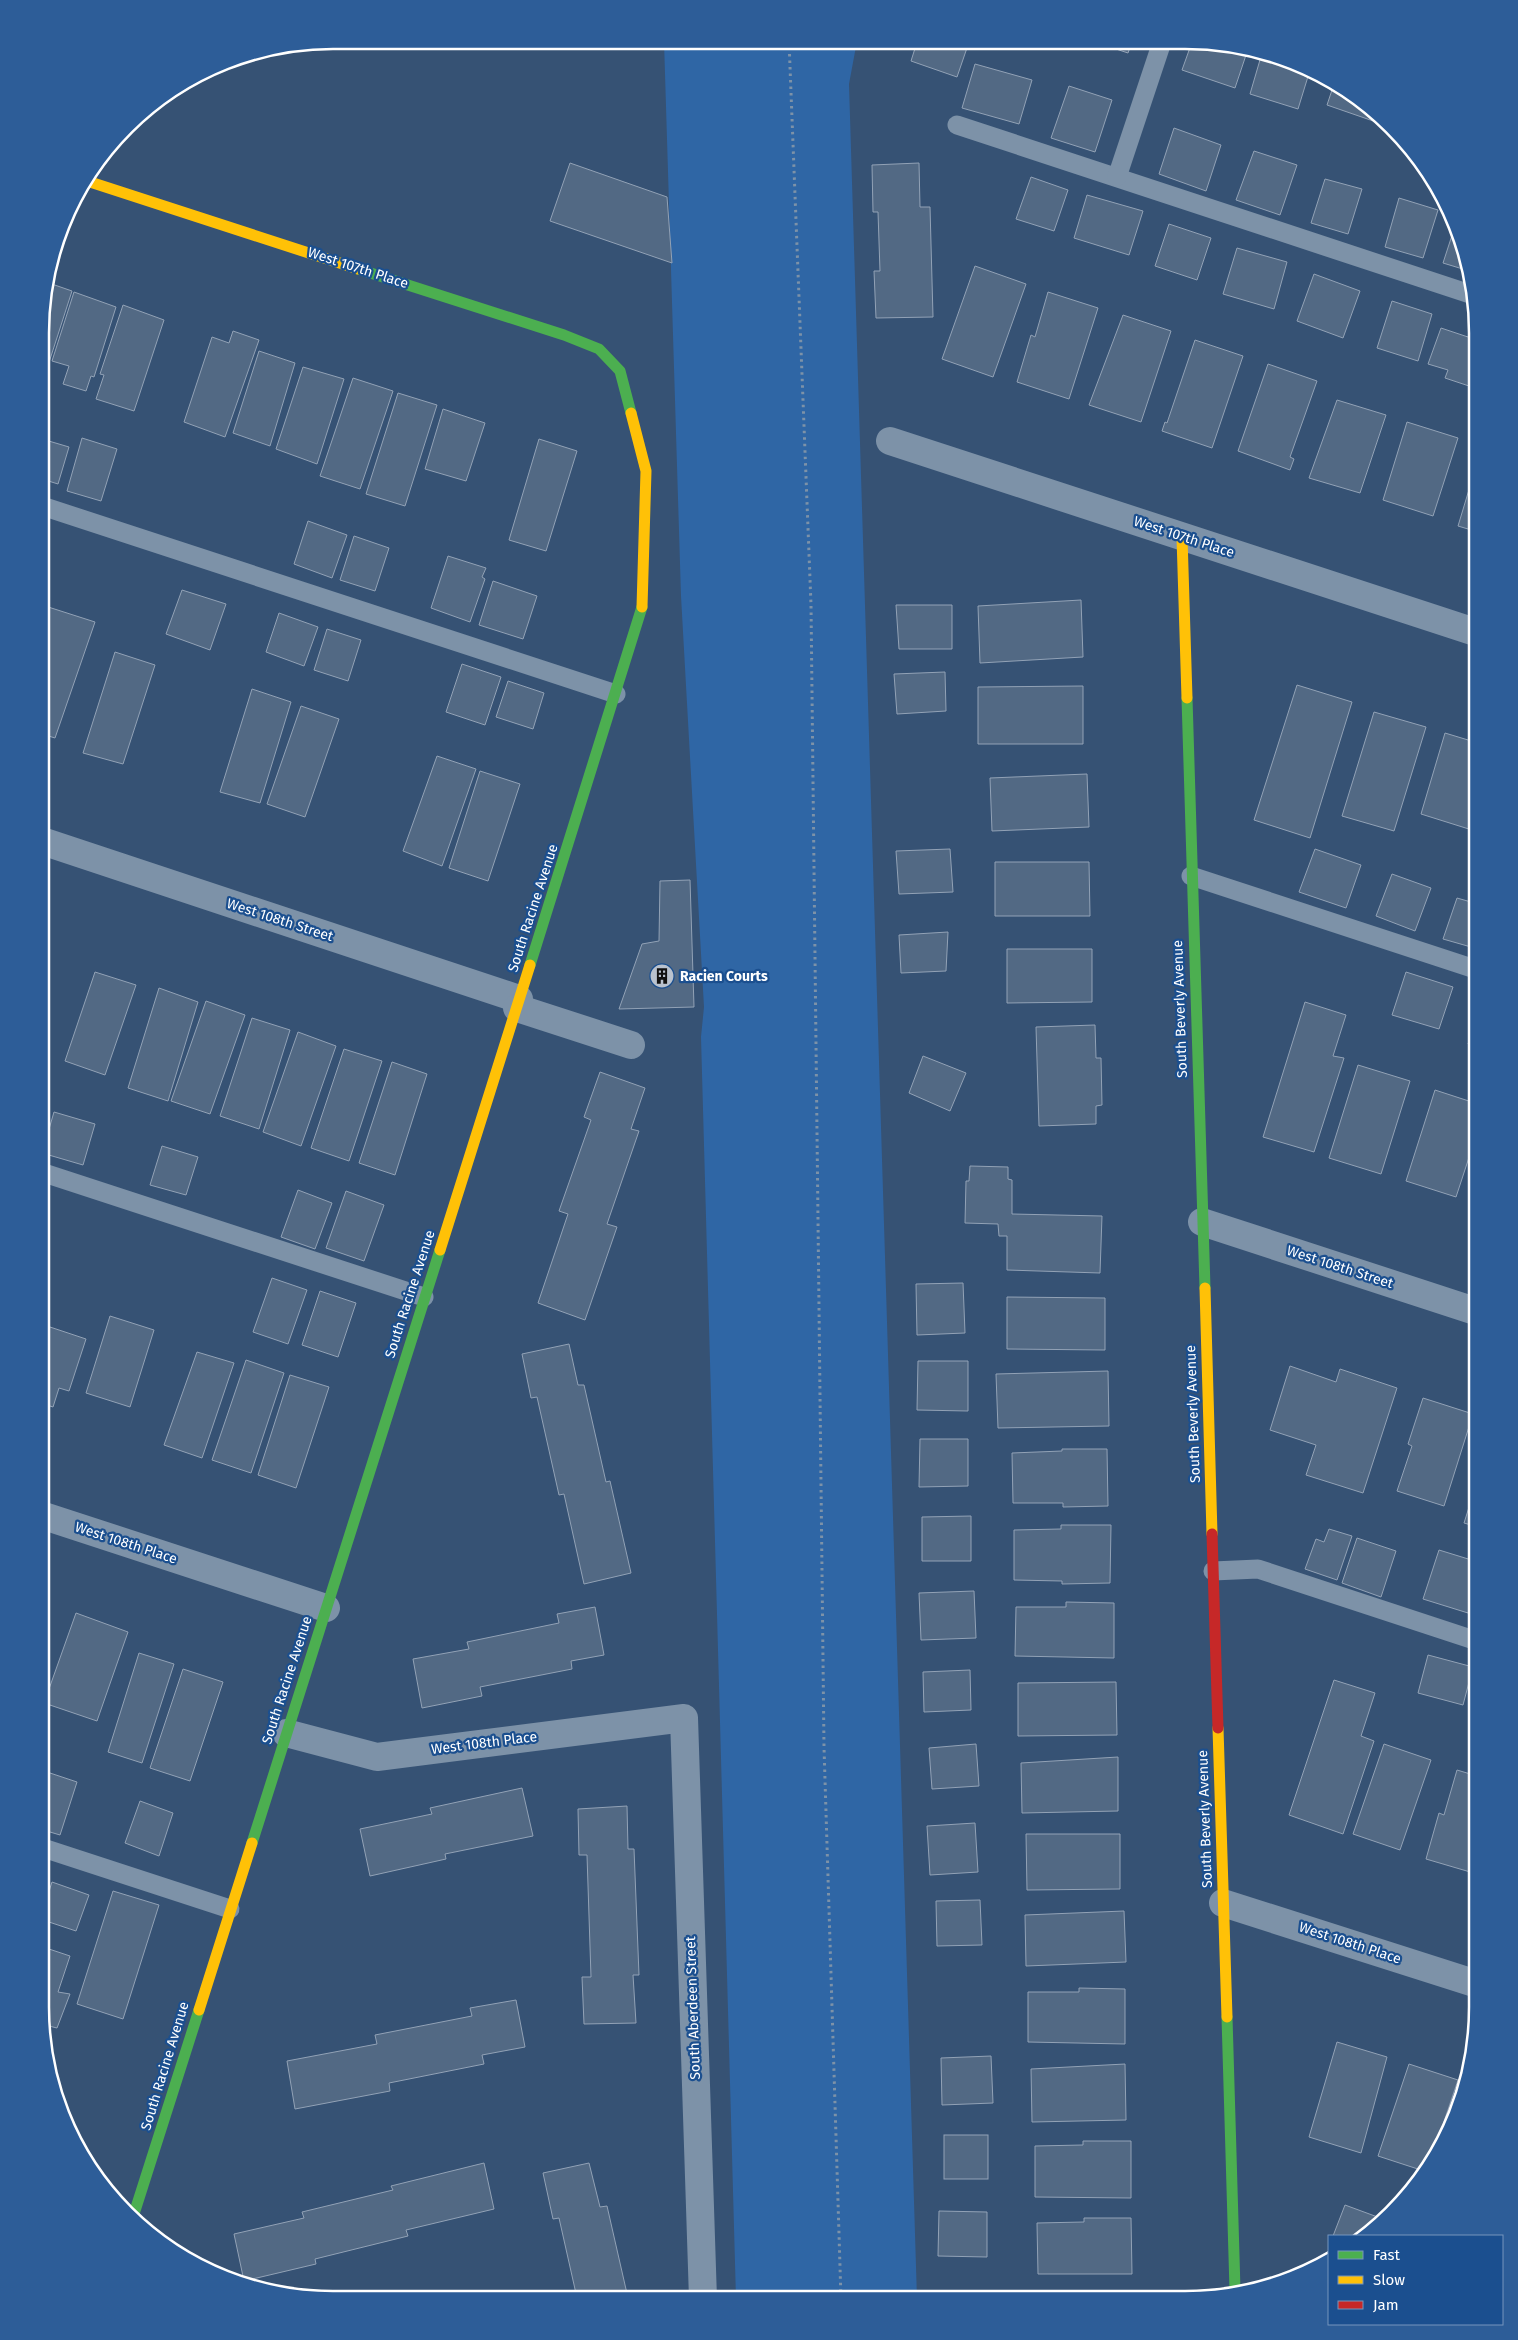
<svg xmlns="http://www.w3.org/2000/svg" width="1518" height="2340" font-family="'Fira Sans',sans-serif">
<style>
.green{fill:#2f66a5}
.building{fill:#526984;stroke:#92a2b6}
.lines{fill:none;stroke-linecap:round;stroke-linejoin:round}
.path{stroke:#7d92a8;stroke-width:3;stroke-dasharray:2.5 4;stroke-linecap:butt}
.lane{stroke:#7d92a8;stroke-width:19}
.street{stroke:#7d92a8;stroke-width:28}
.fast{stroke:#4caf50;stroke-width:11}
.slow{stroke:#ffc107;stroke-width:11}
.jam{stroke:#c62828;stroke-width:11}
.labels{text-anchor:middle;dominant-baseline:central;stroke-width:4.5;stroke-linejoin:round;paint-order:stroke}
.street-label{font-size:14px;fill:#fff;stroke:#1b4f8f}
.poi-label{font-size:14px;font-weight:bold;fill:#fff;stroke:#1b4f8f;text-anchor:start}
.rim{fill:none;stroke:#fff;stroke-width:2.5}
</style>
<rect width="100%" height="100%" fill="#365274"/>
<!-- green -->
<path class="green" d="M 664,41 L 857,41 L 849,84 L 917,2299 L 736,2299 L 701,1037 L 704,1007 L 681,596 Z"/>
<!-- building -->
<g class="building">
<path d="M 917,42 L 969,42 L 957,77 L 911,61 Z"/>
<path d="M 1095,42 L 1132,42 L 1128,53 Z"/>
<path d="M 1192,42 L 1224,43 L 1248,49 L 1235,88 L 1182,70 Z"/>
<path d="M 1262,53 L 1297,62 L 1310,70 L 1298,109 L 1250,94 Z"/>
<path d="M 975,64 L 1032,80 L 1019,124 L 962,108 Z"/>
<path d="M 1334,84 L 1364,101 L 1381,118 L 1379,123 L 1327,105 Z"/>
<path d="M 1069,86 L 1112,100 L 1095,152 L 1051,138 Z"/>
<path d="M 1174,128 L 1221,145 L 1206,191 L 1159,174 Z"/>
<path d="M 1397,134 L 1406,143 L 1395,140 Z"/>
<path d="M 1254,151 L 1297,165 L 1280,215 L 1236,200 Z"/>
<path d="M 570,163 L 667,197 L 672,263 L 550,221 Z"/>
<path d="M 919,163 L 920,207 L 930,207 L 933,317 L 876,318 L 874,271 L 880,271 L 878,212 L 873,212 L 872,165 Z"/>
<path d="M 1031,177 L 1068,190 L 1054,231 L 1016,219 Z"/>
<path d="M 1325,179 L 1362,189 L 1348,234 L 1311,223 Z"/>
<path d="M 1087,195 L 1143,211 L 1129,255 L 1074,238 Z"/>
<path d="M 1399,198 L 1438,210 L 1423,258 L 1385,247 Z"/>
<path d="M 1456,223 L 1466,270 L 1443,263 Z"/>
<path d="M 1169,224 L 1211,238 L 1197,280 L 1155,266 Z"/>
<path d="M 1237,248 L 1287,262 L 1274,309 L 1223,294 Z"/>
<path d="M 975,266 L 1026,284 L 993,377 L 942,359 Z"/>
<path d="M 1314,274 L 1360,291 L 1343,338 L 1297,321 Z"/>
<path d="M 46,282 L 72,291 L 44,378 L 42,295 Z"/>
<path d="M 74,292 L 116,307 L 94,377 L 91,376 L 86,391 L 63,384 L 69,366 L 52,361 Z"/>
<path d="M 1048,292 L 1098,308 L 1069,399 L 1017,382 L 1031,335 L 1035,337 Z"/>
<path d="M 1392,301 L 1432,314 L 1418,361 L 1377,348 Z"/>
<path d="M 123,305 L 164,320 L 134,411 L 96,399 L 104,375 L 100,374 Z"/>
<path d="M 1123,315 L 1171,331 L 1141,422 L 1089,405 Z"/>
<path d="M 1473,323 L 1476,324 L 1478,333 L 1478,389 L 1445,378 L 1448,370 L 1428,364 L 1441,328 L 1468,337 Z"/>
<path d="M 233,331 L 259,340 L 225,437 L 184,422 L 212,337 L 229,343 Z"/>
<path d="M 1195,340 L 1243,356 L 1212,448 L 1162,431 L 1165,422 L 1167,423 Z"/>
<path d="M 259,351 L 295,363 L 270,446 L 233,433 Z"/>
<path d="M 1268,364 L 1317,381 L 1290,457 L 1294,459 L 1290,470 L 1238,451 Z"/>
<path d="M 303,367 L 344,379 L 317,464 L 276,449 Z"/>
<path d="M 353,378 L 393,391 L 360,489 L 320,476 Z"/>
<path d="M 398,393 L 437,405 L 405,506 L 366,494 Z"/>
<path d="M 1337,400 L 1386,415 L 1360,493 L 1309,478 Z"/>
<path d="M 443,409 L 485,423 L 466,481 L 425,469 Z"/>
<path d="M 1407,422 L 1458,438 L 1433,516 L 1383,500 Z"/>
<path d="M 82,438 L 117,449 L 101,501 L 67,491 Z"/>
<path d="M 42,439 L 69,447 L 58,484 L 42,479 Z"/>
<path d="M 539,439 L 577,451 L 546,551 L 509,540 Z"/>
<path d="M 1478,460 L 1478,532 L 1458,526 Z"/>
<path d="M 308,521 L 347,535 L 332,578 L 294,564 Z"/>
<path d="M 354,536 L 389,548 L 375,591 L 340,580 Z"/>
<path d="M 448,556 L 486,568 L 482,577 L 485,579 L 470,622 L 431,608 Z"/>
<path d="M 493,581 L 537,596 L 523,639 L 479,625 Z"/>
<path d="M 182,590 L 226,604 L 210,650 L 166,634 Z"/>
<path d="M 1081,600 L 1083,657 L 980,663 L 978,606 Z"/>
<path d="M 42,605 L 95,622 L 55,738 L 42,734 Z"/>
<path d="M 896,605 L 952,605 L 952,649 L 899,649 Z"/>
<path d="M 279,613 L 318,627 L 304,666 L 266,652 Z"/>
<path d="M 327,629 L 361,640 L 348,681 L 314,670 Z"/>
<path d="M 115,652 L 155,665 L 123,764 L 83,753 Z"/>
<path d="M 462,664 L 501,677 L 485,725 L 446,712 Z"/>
<path d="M 945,672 L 946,711 L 897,714 L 894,674 Z"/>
<path d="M 508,681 L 544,693 L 533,729 L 496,717 Z"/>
<path d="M 1297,685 L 1352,702 L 1310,838 L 1254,820 Z"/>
<path d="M 1083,686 L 1083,744 L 978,744 L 978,687 Z"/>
<path d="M 252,689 L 291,702 L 260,803 L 220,792 Z"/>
<path d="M 301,706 L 339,719 L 305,817 L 267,804 Z"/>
<path d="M 1374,712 L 1426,727 L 1394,831 L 1342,816 Z"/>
<path d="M 1445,733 L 1478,743 L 1478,813 L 1472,830 L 1421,814 Z"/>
<path d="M 437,756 L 476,769 L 442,866 L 403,851 Z"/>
<path d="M 480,771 L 520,784 L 488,881 L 449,868 Z"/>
<path d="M 1087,774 L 1089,827 L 992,831 L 990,778 Z"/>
<path d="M 950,849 L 953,892 L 899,894 L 896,851 Z"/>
<path d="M 1315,849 L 1361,865 L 1346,908 L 1299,892 Z"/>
<path d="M 995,862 L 1089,862 L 1090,916 L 995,916 Z"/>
<path d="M 1392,874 L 1431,888 L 1415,931 L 1376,916 Z"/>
<path d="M 690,880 L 694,1007 L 619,1009 L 642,944 L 659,941 L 660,881 Z"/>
<path d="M 1457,898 L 1478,904 L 1478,949 L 1443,939 Z"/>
<path d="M 948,932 L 946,971 L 901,973 L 899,935 Z"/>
<path d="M 1007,949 L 1092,949 L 1092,1002 L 1007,1003 Z"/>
<path d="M 95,972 L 136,985 L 105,1075 L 65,1061 Z"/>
<path d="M 1406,972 L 1453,987 L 1439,1029 L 1392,1015 Z"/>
<path d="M 159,988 L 198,1002 L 168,1101 L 128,1088 Z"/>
<path d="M 206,1001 L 245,1015 L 210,1114 L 171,1101 Z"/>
<path d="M 1305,1002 L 1346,1015 L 1333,1056 L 1344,1058 L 1314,1152 L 1263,1137 Z"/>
<path d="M 252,1018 L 290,1030 L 259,1129 L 220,1116 Z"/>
<path d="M 1478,1018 L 1478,1047 L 1468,1044 Z"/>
<path d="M 1095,1025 L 1096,1058 L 1101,1058 L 1102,1105 L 1096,1106 L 1096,1124 L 1039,1126 L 1036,1027 Z"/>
<path d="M 298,1032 L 336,1046 L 301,1146 L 263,1132 Z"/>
<path d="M 344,1049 L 382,1061 L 349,1161 L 311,1148 Z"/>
<path d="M 923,1056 L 966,1073 L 950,1111 L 909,1093 Z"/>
<path d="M 392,1062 L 427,1074 L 395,1175 L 359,1163 Z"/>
<path d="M 1358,1065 L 1410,1081 L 1381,1174 L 1329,1158 Z"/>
<path d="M 600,1072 L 645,1088 L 631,1129 L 639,1131 L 607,1224 L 617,1227 L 585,1320 L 538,1303 L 568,1214 L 559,1211 L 591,1120 L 584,1117 Z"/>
<path d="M 1435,1090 L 1478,1104 L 1478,1130 L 1456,1197 L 1406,1181 Z"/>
<path d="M 54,1112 L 95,1124 L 83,1165 L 42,1153 Z"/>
<path d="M 162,1146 L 198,1157 L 186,1195 L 150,1185 Z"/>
<path d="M 970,1166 L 1008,1167 L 1008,1179 L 1012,1180 L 1012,1214 L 1102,1216 L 1100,1273 L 1007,1270 L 1007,1236 L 999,1236 L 998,1224 L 965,1223 L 966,1181 L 969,1181 Z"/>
<path d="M 298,1190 L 332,1203 L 315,1249 L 281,1237 Z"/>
<path d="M 346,1191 L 384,1205 L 364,1261 L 326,1248 Z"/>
<path d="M 272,1278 L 307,1290 L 288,1344 L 253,1332 Z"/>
<path d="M 963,1283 L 965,1333 L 917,1335 L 916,1284 Z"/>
<path d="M 320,1291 L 356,1303 L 338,1357 L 302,1345 Z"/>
<path d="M 1007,1297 L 1105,1298 L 1105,1350 L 1007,1349 Z"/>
<path d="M 110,1316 L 154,1330 L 130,1407 L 86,1393 Z"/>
<path d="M 41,1324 L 86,1339 L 69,1391 L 59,1388 L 53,1407 L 41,1403 Z"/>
<path d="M 569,1344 L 578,1385 L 584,1385 L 606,1482 L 610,1481 L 631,1573 L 584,1584 L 564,1494 L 559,1495 L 537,1397 L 531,1398 L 522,1354 Z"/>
<path d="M 197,1352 L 234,1363 L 202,1458 L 164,1445 Z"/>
<path d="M 246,1360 L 284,1373 L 251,1473 L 212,1460 Z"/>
<path d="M 918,1361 L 968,1361 L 968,1411 L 917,1410 Z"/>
<path d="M 1290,1366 L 1336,1382 L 1340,1369 L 1397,1388 L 1363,1493 L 1306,1475 L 1316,1445 L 1270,1430 Z"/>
<path d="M 1108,1371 L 1109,1426 L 998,1428 L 996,1374 Z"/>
<path d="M 290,1375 L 329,1387 L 296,1488 L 258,1475 Z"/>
<path d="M 1423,1398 L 1473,1414 L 1444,1506 L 1397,1491 L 1412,1446 L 1408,1444 Z"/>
<path d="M 920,1439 L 968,1439 L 968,1486 L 919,1487 Z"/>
<path d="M 1062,1449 L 1107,1449 L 1108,1506 L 1063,1507 L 1063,1503 L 1013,1503 L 1012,1453 L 1062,1451 Z"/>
<path d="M 1478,1479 L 1478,1527 L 1464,1523 Z"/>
<path d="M 971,1516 L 971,1561 L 922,1561 L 922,1517 Z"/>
<path d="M 1061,1525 L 1111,1525 L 1110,1583 L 1062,1584 L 1062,1581 L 1014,1580 L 1014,1530 L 1061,1529 Z"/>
<path d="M 1329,1529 L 1352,1536 L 1337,1580 L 1305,1569 L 1316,1539 L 1324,1542 Z"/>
<path d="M 1357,1538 L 1396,1551 L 1381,1597 L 1342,1583 Z"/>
<path d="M 1439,1550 L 1478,1562 L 1478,1582 L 1468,1613 L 1423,1599 Z"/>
<path d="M 974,1591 L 976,1638 L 921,1640 L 919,1593 Z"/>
<path d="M 1066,1602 L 1114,1603 L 1114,1658 L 1015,1656 L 1016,1607 L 1066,1607 Z"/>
<path d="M 595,1607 L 604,1655 L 571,1661 L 572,1669 L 480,1687 L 482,1696 L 422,1708 L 413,1659 L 469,1649 L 467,1642 L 559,1623 L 557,1614 Z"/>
<path d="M 76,1613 L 128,1632 L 97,1721 L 44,1703 Z"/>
<path d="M 139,1653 L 174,1664 L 142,1763 L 108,1752 Z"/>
<path d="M 1428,1655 L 1473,1667 L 1463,1705 L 1418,1693 Z"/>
<path d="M 183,1669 L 223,1682 L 190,1781 L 150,1768 Z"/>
<path d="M 970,1670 L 971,1710 L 924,1712 L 923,1672 Z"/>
<path d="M 1334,1680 L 1375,1693 L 1361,1736 L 1374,1741 L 1343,1834 L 1289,1815 Z"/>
<path d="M 1116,1682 L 1117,1735 L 1018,1736 L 1018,1683 Z"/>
<path d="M 976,1744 L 979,1786 L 932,1789 L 929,1748 Z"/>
<path d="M 1384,1744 L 1431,1760 L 1400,1850 L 1353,1834 Z"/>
<path d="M 1118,1757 L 1118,1811 L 1022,1813 L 1021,1763 Z"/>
<path d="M 1457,1770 L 1477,1776 L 1477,1874 L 1426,1859 L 1439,1813 L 1444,1815 Z"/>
<path d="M 47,1772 L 77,1782 L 60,1835 L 40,1829 L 40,1777 L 45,1779 Z"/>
<path d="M 522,1788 L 533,1836 L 445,1854 L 446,1859 L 370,1876 L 360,1829 L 432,1814 L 430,1808 Z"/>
<path d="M 140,1801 L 173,1813 L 159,1856 L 125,1843 Z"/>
<path d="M 627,1806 L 628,1849 L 634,1849 L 639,1975 L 633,1975 L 636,2023 L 584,2024 L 582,1977 L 591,1977 L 587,1855 L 579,1855 L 578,1809 Z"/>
<path d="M 975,1823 L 978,1872 L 930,1875 L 927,1826 Z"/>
<path d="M 1026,1834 L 1120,1834 L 1120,1889 L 1027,1890 Z"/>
<path d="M 52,1882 L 89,1895 L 76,1931 L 40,1919 Z"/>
<path d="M 113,1891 L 159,1905 L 123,2019 L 77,2004 Z"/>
<path d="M 980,1900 L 982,1945 L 937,1946 L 936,1901 Z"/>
<path d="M 1124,1911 L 1126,1962 L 1026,1966 L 1025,1915 Z"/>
<path d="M 40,1946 L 70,1956 L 58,1992 L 70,1994 L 57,2028 L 49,2026 L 46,2036 L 40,2007 Z"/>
<path d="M 1079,1988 L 1125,1989 L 1125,2044 L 1028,2042 L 1028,1992 L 1079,1992 Z"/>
<path d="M 516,2000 L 525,2047 L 482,2055 L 484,2064 L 389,2083 L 390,2091 L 295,2109 L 287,2061 L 377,2044 L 375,2035 L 472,2016 L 470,2008 Z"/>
<path d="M 1337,2042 L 1387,2057 L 1361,2153 L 1309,2137 Z"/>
<path d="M 991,2056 L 993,2103 L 942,2105 L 941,2058 Z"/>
<path d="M 1125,2064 L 1126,2120 L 1032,2122 L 1031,2069 Z"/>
<path d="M 1409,2064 L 1458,2080 L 1427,2172 L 1378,2156 Z"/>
<rect x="944" y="2135" width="44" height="44"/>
<path d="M 1083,2141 L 1131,2141 L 1131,2198 L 1035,2197 L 1035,2146 L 1083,2145 Z"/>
<path d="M 484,2163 L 494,2209 L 406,2230 L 408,2236 L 315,2259 L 316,2264 L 244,2281 L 234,2234 L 304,2218 L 302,2212 L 393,2190 L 391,2186 Z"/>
<path d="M 589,2163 L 600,2207 L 607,2206 L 628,2298 L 577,2298 L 559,2218 L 553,2219 L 543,2173 Z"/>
<path d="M 1345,2205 L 1383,2219 L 1367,2236 L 1333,2236 Z"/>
<path d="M 939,2211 L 987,2212 L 987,2257 L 938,2256 Z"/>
<path d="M 1084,2218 L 1131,2218 L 1132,2274 L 1038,2274 L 1037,2223 L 1084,2222 Z"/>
<path d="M 941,2292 L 988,2292 L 987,2299 L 941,2299 Z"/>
<path d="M 1127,2295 L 1138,2295 L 1138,2300 L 1039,2300 L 1127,2298 Z"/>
</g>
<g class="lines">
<!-- path -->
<path class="path" d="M 789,41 L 811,605 L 824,1747 L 841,2299"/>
<!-- lane -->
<g class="lane">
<path d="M 957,125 L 1470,294"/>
<path d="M 1117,177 L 1162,42"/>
<path d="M 42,506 L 616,694"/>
<path d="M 1191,876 L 1478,970"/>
<path d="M 41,1172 L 424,1297"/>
<path d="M 1213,1571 L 1258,1569 L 1477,1641"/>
<path d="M 40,1847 L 230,1909"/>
</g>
<!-- street -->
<g class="street">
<path d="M 890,441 L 1478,633"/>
<path d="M 42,841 L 519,999"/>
<path d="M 517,1008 L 631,1045"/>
<path d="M 1202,1222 L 1478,1312"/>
<path d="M 41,1515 L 326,1608"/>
<path d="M 286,1733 L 377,1757 L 684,1718 L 703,2299"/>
<path d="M 1223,1903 L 1477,1984"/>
</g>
<!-- fast -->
<g class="fast">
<path d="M 358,269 L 564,335 L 599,349 L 620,371 L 631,413"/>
<path d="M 1187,698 L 1205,1288"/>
<path d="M 530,965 L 642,607"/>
<path d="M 252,1843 L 440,1250"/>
<path d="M 1227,2017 L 1235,2290"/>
<path d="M 133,2217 L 199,2010"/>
</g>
<!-- slow -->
<g class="slow">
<path d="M 87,181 L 358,269"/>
<path d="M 631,413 L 646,471 L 642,607"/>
<path d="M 1182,537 L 1187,698"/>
<path d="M 440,1250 L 530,965"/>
<path d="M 1205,1288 L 1212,1534"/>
<path d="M 1218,1728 L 1227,2017"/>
<path d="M 199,2010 L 252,1843"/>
</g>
<!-- jam -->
<path class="jam" d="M 1212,1534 L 1218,1728"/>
</g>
<!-- icons -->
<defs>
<symbol id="building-disc" viewBox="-11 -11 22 22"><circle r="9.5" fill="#b9c2ce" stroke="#1b4f8f"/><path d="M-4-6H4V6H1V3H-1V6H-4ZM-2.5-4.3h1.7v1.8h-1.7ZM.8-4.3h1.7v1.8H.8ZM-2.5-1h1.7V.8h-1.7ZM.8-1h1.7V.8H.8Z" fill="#111"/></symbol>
</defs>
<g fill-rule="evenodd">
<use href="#building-disc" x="648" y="962" width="28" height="28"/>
</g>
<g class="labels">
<!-- street labels -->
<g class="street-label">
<text transform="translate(358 268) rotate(18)">West 107th Place</text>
<text transform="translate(1184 537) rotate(18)">West 107th Place</text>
<text transform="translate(533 908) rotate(-72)">South Racine Avenue</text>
<text transform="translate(280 920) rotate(18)">West 108th Street</text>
<text transform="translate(1180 1009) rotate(-92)">South Beverly Avenue</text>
<text transform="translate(1340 1267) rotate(18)">West 108th Street</text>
<text transform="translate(410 1294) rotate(-72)">South Racine Avenue</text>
<text transform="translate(1193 1414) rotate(-92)">South Beverly Avenue</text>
<text transform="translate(126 1543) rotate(18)">West 108th Place</text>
<text transform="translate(287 1680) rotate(-72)">South Racine Avenue</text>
<text transform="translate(484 1743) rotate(-7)">West 108th Place</text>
<text transform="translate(1205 1819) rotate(-92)">South Beverly Avenue</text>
<text transform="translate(1350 1943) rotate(18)">West 108th Place</text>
<text transform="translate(693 2008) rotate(-92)">South Aberdeen Street</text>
<text transform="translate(165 2066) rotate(-73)">South Racine Avenue</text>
</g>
<!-- poi labels -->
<g class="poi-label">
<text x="680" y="976">Racien Courts</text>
</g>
</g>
<!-- crop -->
<path d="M0 0H1518V2340H0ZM333 49H1185A284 284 0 0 1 1469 333V2007A284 284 0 0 1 1185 2291H333A284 284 0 0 1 49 2007V333A284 284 0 0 1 333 49Z" fill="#2d5d98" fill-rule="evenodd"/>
<path class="rim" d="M333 49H1185A284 284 0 0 1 1469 333V2007A284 284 0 0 1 1185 2291H333A284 284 0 0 1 49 2007V333A284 284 0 0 1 333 49Z"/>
<!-- legend -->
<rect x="1328" y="2235" width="175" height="90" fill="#1b4f8f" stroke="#7695bc"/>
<rect x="1338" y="2251" width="25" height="8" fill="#4caf50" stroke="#7695bc"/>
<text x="1373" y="2260" font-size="15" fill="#ffffff">Fast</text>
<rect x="1338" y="2276" width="25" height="8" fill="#ffc107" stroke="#7695bc"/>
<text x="1373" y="2285" font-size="15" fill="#ffffff">Slow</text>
<rect x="1338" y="2301" width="25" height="8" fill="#c62828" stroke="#7695bc"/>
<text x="1373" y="2310" font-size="15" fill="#ffffff">Jam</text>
</svg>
